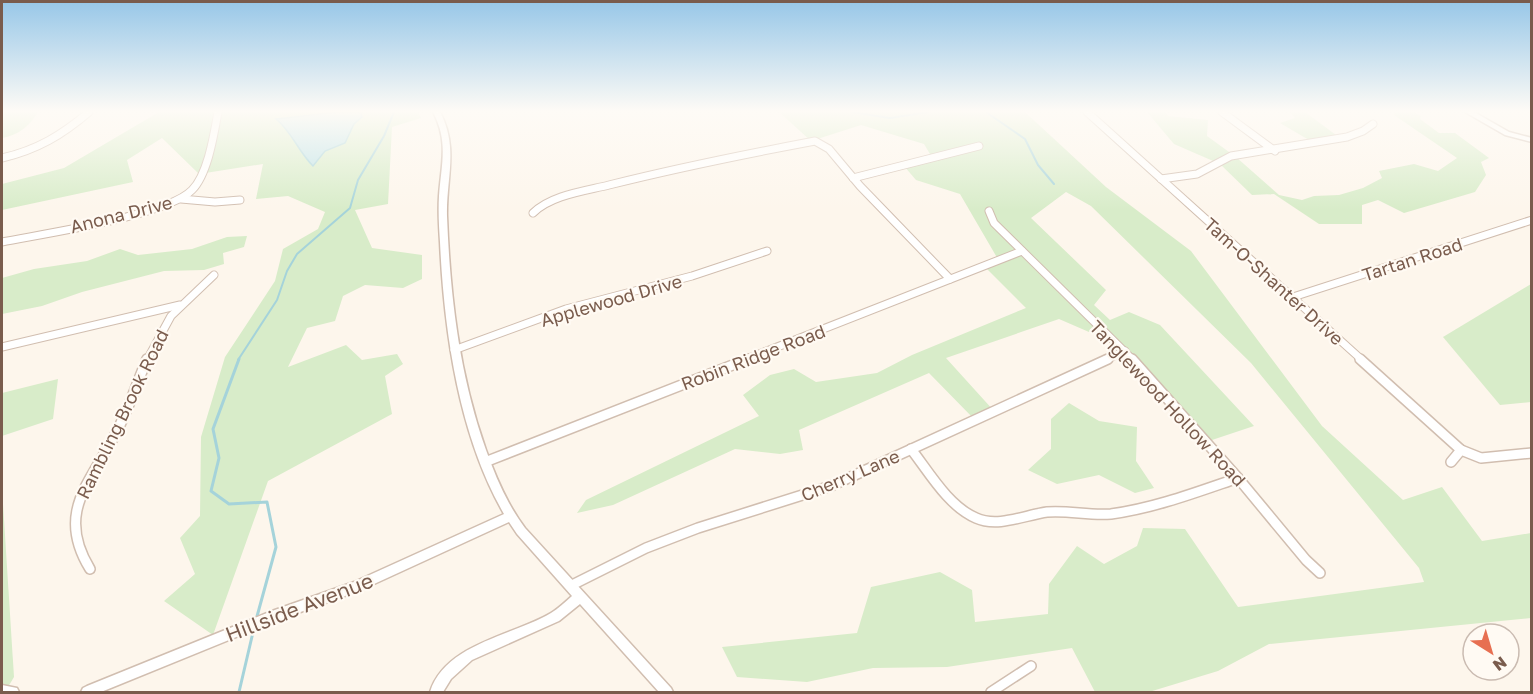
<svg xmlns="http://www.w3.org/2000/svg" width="1533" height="694" font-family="'Golos Text',sans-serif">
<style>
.green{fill:#d8ecc9}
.water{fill:#bfe3e8;stroke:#a5d3da;stroke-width:1.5}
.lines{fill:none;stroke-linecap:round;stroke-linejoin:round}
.stream-far1{stroke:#a5d3da;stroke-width:2}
.stream{stroke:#a5d3da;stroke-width:3}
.minor-far1-casing{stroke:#d1beb0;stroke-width:9}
.minor-casing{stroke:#d1beb0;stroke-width:12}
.tertiary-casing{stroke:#d1beb0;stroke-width:3}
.minor-far1{stroke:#fff;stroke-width:7}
.minor{stroke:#fff;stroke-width:9}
.tertiary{fill:#fff;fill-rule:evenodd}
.labels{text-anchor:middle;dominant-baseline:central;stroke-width:4.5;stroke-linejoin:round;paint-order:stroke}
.street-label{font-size:18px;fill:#7a5c4d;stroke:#fffaf3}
.near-street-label{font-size:21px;fill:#7a5c4d;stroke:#fffaf3}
</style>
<rect width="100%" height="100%" fill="#fdf6ec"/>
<!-- green -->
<g class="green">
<path d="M 2,112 L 38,112 C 29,127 18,135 2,138 Z"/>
<path d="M 159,112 L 418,112 L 421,118 L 392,127 L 388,204 L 355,210 L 372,248 L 422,255 L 422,279 L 403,288 L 365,285 L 343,296 L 335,321 L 307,328 L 288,367 L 346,345 L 362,360 L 397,354 L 403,364 L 385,376 L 392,414 L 268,481 L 213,635 L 164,601 L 195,574 L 180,538 L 200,516 L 201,437 L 225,357 L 275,281 L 283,249 L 318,229 L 325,212 L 288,196 L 256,199 L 263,164 L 199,174 L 162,138 L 127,160 L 133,182 L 2,210 L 2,184 L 64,168 Z"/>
<path d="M 779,112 L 1025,112 L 1106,187 L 1191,251 L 1322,426 L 1403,500 L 1442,487 L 1482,541 L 1531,533 L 1531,618 L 1269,644 L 1218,671 L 1149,692 L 1095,692 L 1072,648 L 947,667 L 873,668 L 807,682 L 737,677 L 722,647 L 857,633 L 871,587 L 940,572 L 972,590 L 975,622 L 1048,614 L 1049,584 L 1077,546 L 1104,564 L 1137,546 L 1143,528 L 1185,529 L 1238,607 L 1424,582 L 1419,568 L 1251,363 L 1091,206 L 1066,192 L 1031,218 L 1106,290 L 1094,305 L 1110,320 L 1129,312 L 1160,325 L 1254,426 L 1206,442 L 1099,328 L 1089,332 L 1059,319 L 946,358 L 994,411 L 975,420 L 929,373 L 799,430 L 803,450 L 780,454 L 735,449 L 613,505 L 577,513 L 586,500 L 759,416 L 743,395 L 770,375 L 794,369 L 816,382 L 877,373 L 912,355 L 1026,308 L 985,267 L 999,261 L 960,194 L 916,180 L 904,166 L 933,159 L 924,144 L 861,125 L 811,141 Z"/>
<path d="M 1147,112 L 1166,112 L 1168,116 L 1208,120 L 1207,136 L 1236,157 L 1279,195 L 1302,200 L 1314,196 L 1339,195 L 1363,188 L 1382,178 L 1379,171 L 1414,164 L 1438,171 L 1457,158 L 1394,115 L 1395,112 L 1413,112 L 1421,116 L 1420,119 L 1439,133 L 1455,133 L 1489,158 L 1481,162 L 1486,175 L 1475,192 L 1404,213 L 1378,200 L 1362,205 L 1362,224 L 1319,224 L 1274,194 L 1252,195 L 1220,164 L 1174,144 Z"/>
<path d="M 1290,112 L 1305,112 L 1336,135 L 1309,140 L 1280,123 L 1295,118 Z"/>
<path d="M 247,236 L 244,247 L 223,253 L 224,264 L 204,270 L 164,271 L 82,292 L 42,306 L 2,314 L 2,278 L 34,269 L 87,261 L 120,249 L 138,255 L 192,249 L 227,237 Z"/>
<path d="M 1531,284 L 1531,402 L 1500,405 L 1443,337 Z"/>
<path d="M 58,379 L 53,419 L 2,436 L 2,393 Z"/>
<path d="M 1069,403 L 1099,421 L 1137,427 L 1136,461 L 1154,488 L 1135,493 L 1099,475 L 1057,484 L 1028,470 L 1051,449 L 1051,419 Z"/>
<path d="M 2,488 L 14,677 L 5,692 L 2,692 Z"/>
</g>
<!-- water -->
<path class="water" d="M 338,112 L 361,112 L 362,117 L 354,124 L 345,143 L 325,151 L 313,166 C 298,151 292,132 276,119 Z"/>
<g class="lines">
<!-- stream-far1 -->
<g class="stream-far1">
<path d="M 852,112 L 890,118 L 929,112"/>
<path d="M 986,112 L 1025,139 L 1038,165 L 1054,184"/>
<path d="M 238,360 L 277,300 L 287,271 L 297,254 L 350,208 L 358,180 L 384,136 L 394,112"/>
</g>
<!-- stream -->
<g class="stream">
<path d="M 239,359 L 213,429 L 219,458 L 211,491 L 229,504 L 267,502 L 276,547 L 256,620"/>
<path d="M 239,692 L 254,628"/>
</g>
<defs>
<g id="minor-far1">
<path d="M 1087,112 L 1362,360"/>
<path d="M 1222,112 L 1275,151"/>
<path d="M 2,158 C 37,150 62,135 89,112"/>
<path d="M 853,178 L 979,146"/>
<path d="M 1161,179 L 1197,174 L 1231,156 L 1347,137 L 1363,131 L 1373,124"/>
<path d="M 181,199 L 215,202 L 240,200"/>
<path d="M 989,211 L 994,223 L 1133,360"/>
<path d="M 533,213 C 551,195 585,191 609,185 C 677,168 746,154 815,141 L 829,149 L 860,186 L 950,279"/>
<path d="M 2,242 C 41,234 167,216 192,190 C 208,174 214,134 218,112"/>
<path d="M 1293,297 L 1532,220"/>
<path d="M 2,347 L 180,305"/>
<path d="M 454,350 L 566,309 L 692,276 L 767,251"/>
<path d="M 147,360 L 171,316 L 214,275"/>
<path d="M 744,360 L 1022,251"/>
<path d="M 1105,360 L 1125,351"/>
</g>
<g id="minor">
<path d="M 1132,359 L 1238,478 L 1306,560 L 1320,573"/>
<path d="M 1360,359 L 1461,450"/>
<path d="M 911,449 C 929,472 948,506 976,518 C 998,528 1025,515 1047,512 C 1069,510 1089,516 1111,514 C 1155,508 1197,492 1238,478"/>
<path d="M 485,462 L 748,359"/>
<path d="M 1451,462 L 1461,450 L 1481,458 L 1532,453"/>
<path d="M 90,569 C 55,512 91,482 117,431 C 129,408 137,383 147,359"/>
<path d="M 570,586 L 646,548 L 698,528 L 831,486 L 1108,359"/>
<path d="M 991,692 L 1031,666"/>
</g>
<g id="tertiary">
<path d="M 433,112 L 440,112 C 459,148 446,178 447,216 C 450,295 459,374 486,450 C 496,478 507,504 525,528 L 671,688 L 673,692 L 659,692 L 580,604 L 559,621 L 472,660 L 451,679 L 443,692 L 430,692 C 445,644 512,636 551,613 C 558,609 565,602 572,596 L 517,534 L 509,522 L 361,590 L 273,622 L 101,692 L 81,692 L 83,688 L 87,686 L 272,611 L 354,582 L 504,514 C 459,436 444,332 440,242 C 439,227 438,212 439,196 C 441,165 449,142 433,112 Z"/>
<path d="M 1465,112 L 1474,112 L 1509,132 L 1532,138 L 1532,142 L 1505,135 Z"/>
<path d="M 2,685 L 17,688 L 19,692 L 2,692 Z"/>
</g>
</defs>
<!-- minor-far1 casing -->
<use href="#minor-far1" class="minor-far1-casing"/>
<!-- minor casing -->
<use href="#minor" class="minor-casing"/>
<!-- tertiary casing -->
<use href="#tertiary" class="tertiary-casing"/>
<!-- minor-far1 -->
<use href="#minor-far1" class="minor-far1"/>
<!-- minor -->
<use href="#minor" class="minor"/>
<!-- tertiary -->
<use href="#tertiary" class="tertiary"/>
</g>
<!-- sky -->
<linearGradient id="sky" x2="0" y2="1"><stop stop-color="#97c7e8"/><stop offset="0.53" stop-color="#fefbf6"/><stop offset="1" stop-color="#fefbf6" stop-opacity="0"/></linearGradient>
<rect width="1533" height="210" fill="url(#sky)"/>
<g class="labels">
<!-- street labels -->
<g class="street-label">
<text transform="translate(121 214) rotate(-14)">Anona Drive</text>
<text transform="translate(1412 259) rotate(-18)">Tartan Road</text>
<text transform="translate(1274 281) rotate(42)">Tam-O-Shanter Drive</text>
<text transform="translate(611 300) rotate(-16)">Applewood Drive</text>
<text transform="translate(753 357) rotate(-21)">Robin Ridge Road</text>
<text transform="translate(1168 403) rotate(47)">Tanglewood Hollow Road</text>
<text transform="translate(122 414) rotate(-64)">Rambling Brook Road</text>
<text transform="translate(850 475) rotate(-23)">Cherry Lane</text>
</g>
<!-- near-street labels -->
<g class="near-street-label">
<text transform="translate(299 607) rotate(-21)">Hillside Avenue</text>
</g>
</g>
<!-- border -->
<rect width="1533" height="694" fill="none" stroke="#7a5c4d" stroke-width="6"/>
<!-- north arrow -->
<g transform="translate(1491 652) rotate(143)"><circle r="28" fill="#fffaf3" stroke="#cabbb1" stroke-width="1.5"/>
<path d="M0-4.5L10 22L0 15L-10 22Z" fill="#e76f51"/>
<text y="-9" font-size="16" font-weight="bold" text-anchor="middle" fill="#7a5c4d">N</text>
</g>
</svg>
